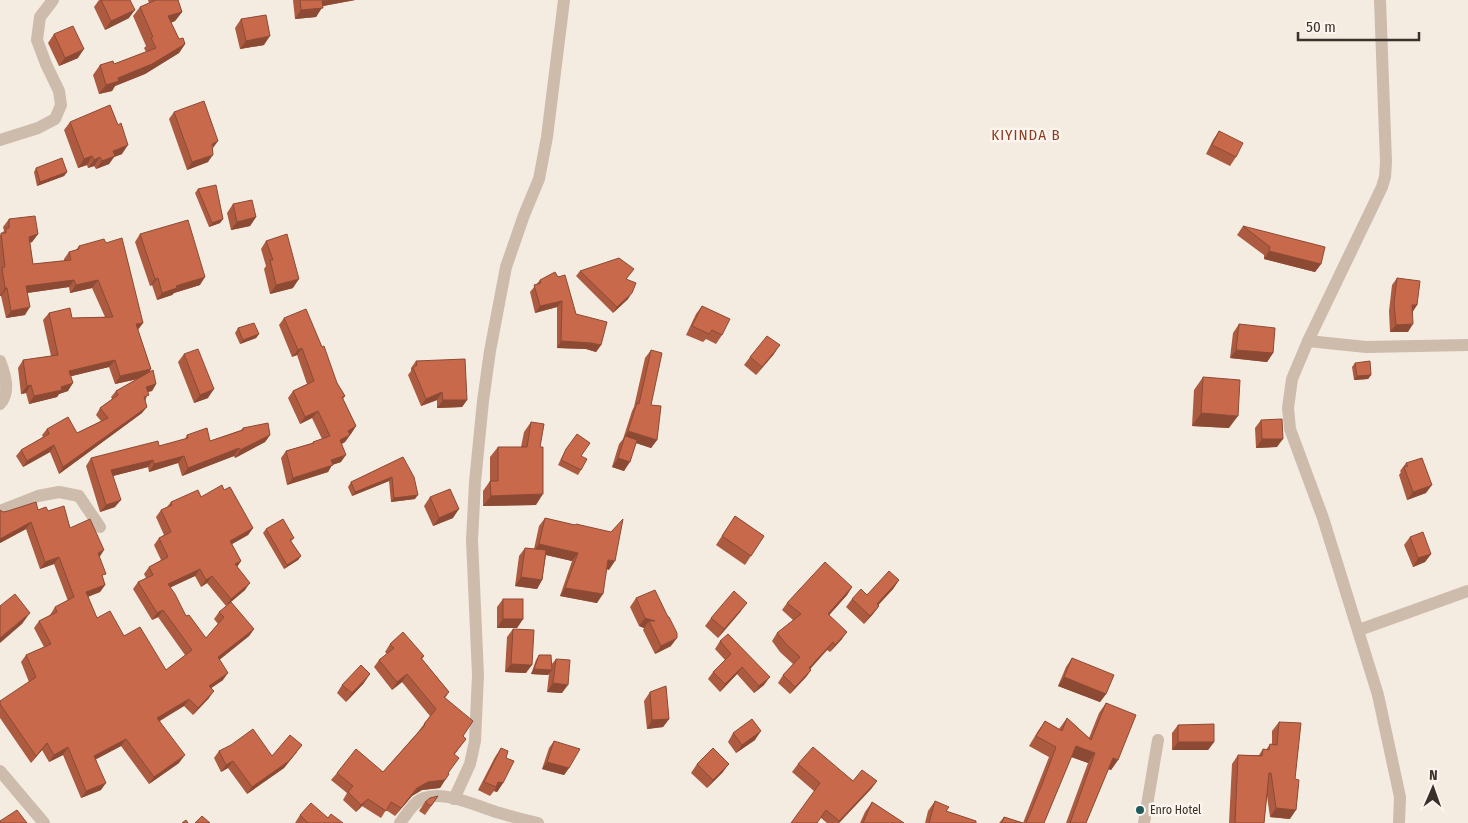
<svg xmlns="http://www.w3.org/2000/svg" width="1468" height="823" font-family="'Fira Sans Condensed',sans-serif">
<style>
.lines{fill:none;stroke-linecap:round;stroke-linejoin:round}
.street{stroke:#cdbbac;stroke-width:12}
.wall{fill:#ac5a40}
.shaded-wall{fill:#8c4a34}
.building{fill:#c8694b;stroke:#8c4a34}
.poi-dot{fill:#1f5a5e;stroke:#fbf5ee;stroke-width:2}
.labels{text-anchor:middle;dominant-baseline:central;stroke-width:5;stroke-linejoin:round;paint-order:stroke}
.poi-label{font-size:12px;fill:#3b302b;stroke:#fbf5ee;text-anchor:start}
.quarter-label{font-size:15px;letter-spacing:1px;fill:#8c3b22;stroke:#fbf5ee}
</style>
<rect width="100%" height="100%" fill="#f4ebe1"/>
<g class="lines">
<!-- street -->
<g class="street">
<path d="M 1380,0 L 1386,162 L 1385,177 L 1382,187 L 1308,341 L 1292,379 L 1288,408 L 1290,429 L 1323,518 L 1378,695 L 1400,797 L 1399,823"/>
<path d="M 0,140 L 38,128 L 55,119 L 61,105 L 59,91 L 46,64 L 37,40 L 40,17 L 53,0"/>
<path d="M 1308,341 L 1366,347 L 1468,345"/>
<path d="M 0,361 C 5,374 11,392 0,404"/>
<path d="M 0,511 L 38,496 L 59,492 L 79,496 L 100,527"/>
<path d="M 1359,630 L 1468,591"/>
<path d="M 0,771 L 44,823"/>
<path d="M 454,799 L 470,764 L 475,741 L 478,675 L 472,540 L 475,482 L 483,401 L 490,351 L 506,267 L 524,215 L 539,179 L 547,137 L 564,0"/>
<path d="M 400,823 C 407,814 413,802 424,798 C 447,791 474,805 496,812 C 510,816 524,820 538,823"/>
<path d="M 1144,823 L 1158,740"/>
</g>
</g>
<!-- wall -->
<g class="wall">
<path d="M 99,0 L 130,0 L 129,18 L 105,30 L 94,7 Z"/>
<path d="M 148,0 L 178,0 L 182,12 L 175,21 L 171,23 L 179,39 L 185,44 L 179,53 L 145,74 L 115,86 L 112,91 L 99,94 L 93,75 L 100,65 L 114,64 L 146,52 L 144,48 L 146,46 L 133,16 L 140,7 L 149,3 Z"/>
<path d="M 293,0 L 355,0 L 323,6 L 316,17 L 295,19 Z"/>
<path d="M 241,19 L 264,45 L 240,49 L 235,28 Z"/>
<path d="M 54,34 L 78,58 L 59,66 L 48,43 Z"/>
<path d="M 174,112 L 212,148 L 208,162 L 187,170 L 169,119 Z"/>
<path d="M 70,122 L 122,154 L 114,157 L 109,164 L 96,169 L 94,166 L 88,168 L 87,165 L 78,168 L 64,130 Z"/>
<path d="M 1219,131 L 1236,157 L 1230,166 L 1206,154 L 1213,140 Z"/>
<path d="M 36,168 L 67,172 L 64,176 L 37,186 L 34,172 Z"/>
<path d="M 198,189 L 223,219 L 220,223 L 209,227 L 195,193 Z"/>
<path d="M 233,204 L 256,217 L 250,226 L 231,230 L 227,213 Z"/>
<path d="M 9,219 L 38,234 L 32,242 L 30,243 L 33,264 L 64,261 L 64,259 L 69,252 L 76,250 L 79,246 L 106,243 L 143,323 L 138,330 L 151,369 L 149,373 L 156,384 L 152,391 L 148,392 L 142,413 L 59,474 L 50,452 L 23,467 L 16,456 L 21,450 L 43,437 L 42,435 L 47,429 L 77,433 L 101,421 L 96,415 L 100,408 L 112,399 L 111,397 L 116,391 L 138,379 L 115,384 L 109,367 L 71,376 L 68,391 L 59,394 L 57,397 L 29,404 L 26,393 L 21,394 L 18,368 L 23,360 L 51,356 L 43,320 L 49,313 L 72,318 L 105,317 L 92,288 L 70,293 L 69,287 L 27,293 L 25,315 L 6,318 L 1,296 L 0,296 L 0,235 L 4,231 L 3,227 Z"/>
<path d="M 1243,226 L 1321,264 L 1315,272 L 1264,259 L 1264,255 L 1237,235 Z"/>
<path d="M 140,234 L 200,285 L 174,293 L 172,295 L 157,300 L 152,285 L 150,286 L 135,242 Z"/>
<path d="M 266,241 L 293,288 L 270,294 L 264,269 L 266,266 L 261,249 Z"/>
<path d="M 580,271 L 626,279 L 628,299 L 613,313 L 576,276 Z"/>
<path d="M 1397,278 L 1417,305 L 1412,312 L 1408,332 L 1390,332 L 1389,311 L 1392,285 Z"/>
<path d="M 540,280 L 576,314 L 601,345 L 596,352 L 586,349 L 557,348 L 557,307 L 535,313 L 530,292 Z"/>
<path d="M 702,306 L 722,335 L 716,344 L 706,339 L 703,342 L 686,335 L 696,314 Z"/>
<path d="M 284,318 L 337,383 L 345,396 L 343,399 L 356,426 L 345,442 L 342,444 L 341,462 L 332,465 L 328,472 L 287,485 L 281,458 L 286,451 L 312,443 L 313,442 L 322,439 L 312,418 L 300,424 L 288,398 L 293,391 L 307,384 L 297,355 L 292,357 L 279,325 Z"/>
<path d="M 1239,324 L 1273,353 L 1267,362 L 1230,358 L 1233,333 Z"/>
<path d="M 238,328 L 259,334 L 256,338 L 240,344 L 235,333 Z"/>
<path d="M 651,350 L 651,405 L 657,440 L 651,448 L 636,443 L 624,471 L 612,467 L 619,444 L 623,439 L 632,411 L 634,407 L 645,358 Z"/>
<path d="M 184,354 L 208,398 L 194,403 L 178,362 Z"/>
<path d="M 774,354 L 756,375 L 744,365 L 750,357 Z"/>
<path d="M 416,361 L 467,400 L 462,407 L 437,408 L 437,400 L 421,406 L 408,375 L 411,371 L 411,368 Z"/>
<path d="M 1355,363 L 1371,375 L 1368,379 L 1354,380 L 1352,367 Z"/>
<path d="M 1203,377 L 1229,428 L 1192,426 L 1194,390 Z"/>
<path d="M 1261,420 L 1277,447 L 1256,448 L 1255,428 Z"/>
<path d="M 531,422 L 540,447 L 536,505 L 483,506 L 483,491 L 490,481 L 490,457 L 498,447 L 521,447 L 524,432 Z"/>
<path d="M 243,428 L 270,435 L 265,442 L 235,458 L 234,456 L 182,476 L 178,463 L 149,472 L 148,467 L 113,476 L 115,507 L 100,512 L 86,466 L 91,458 L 159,446 L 185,439 L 187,435 L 210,441 L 241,430 Z"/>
<path d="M 566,449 L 581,456 L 581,470 L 578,475 L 558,465 Z"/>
<path d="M 403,457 L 415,499 L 391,502 L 389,481 L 352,496 L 348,487 L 351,482 Z"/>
<path d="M 1406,463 L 1426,493 L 1407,500 L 1399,475 L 1401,472 L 1400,471 Z"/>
<path d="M 224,490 L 253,528 L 248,535 L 232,544 L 241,561 L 237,567 L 245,590 L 226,606 L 207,583 L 201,587 L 195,576 L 170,587 L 186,616 L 206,638 L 218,624 L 214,619 L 219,612 L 254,629 L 249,636 L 219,660 L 223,680 L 211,688 L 209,698 L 193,715 L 184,706 L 160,721 L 179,763 L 149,784 L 121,746 L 96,759 L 101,790 L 81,798 L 63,755 L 49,762 L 42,750 L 31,763 L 0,718 L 0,704 L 29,682 L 21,662 L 26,655 L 44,647 L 34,628 L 39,621 L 50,615 L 55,607 L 68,601 L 54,564 L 40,569 L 26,529 L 0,543 L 0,510 L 3,512 L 38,510 L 48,511 L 70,528 L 99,557 L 103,579 L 105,585 L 100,592 L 88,597 L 97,618 L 124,636 L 166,670 L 185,655 L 158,617 L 152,620 L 133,589 L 138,582 L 146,578 L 144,574 L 149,567 L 161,560 L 154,545 L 159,538 L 164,535 L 156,517 L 161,510 L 167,507 L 171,502 L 201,497 Z"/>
<path d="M 430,497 L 453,518 L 433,526 L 424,506 Z"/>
<path d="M 735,516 L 764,536 L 745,565 L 716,545 Z"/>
<path d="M 545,518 L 574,525 L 576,524 L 609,570 L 607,569 L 597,603 L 560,596 L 572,561 L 546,555 L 542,580 L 537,589 L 515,586 L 519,556 L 525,548 L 534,549 L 539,526 Z"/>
<path d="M 266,529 L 294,538 L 291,541 L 301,556 L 298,560 L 284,569 L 263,533 Z"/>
<path d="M 1410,537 L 1431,554 L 1425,562 L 1413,567 L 1404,545 Z"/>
<path d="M 899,580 L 893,589 L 878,605 L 879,606 L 873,614 L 864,624 L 846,607 L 852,599 L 867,595 Z"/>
<path d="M 852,587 L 847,595 L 829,615 L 842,639 L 830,652 L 827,650 L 810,669 L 811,670 L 806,677 L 790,694 L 778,683 L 783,675 L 793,664 L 780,652 L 772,641 L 777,633 L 793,620 L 782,610 L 787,603 Z"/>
<path d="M 636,598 L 671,646 L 655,654 L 643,630 L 644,628 L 639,626 L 630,607 Z"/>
<path d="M 503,599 L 523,619 L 517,628 L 497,628 L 497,607 Z"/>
<path d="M 741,611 L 718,638 L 705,626 L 711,618 Z"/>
<path d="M 513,629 L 526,673 L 505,672 L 507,637 Z"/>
<path d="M 720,641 L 764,685 L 754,693 L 737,674 L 720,692 L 708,679 L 713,672 L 725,660 L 715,649 Z"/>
<path d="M 390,644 L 424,656 L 422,659 L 449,692 L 445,698 L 463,736 L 466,739 L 455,754 L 445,780 L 440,788 L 422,790 L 412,796 L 395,816 L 386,810 L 381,818 L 362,806 L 356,812 L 343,800 L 347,793 L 331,780 L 337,773 L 383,772 L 418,732 L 430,716 L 402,682 L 392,690 L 374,667 L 379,660 L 387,654 L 385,652 Z"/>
<path d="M 539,655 L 551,665 L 556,659 L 562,693 L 547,692 L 549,674 L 548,675 L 531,674 L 536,660 Z"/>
<path d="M 1072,658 L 1106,694 L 1100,702 L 1058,686 L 1066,667 Z"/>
<path d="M 364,683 L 346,702 L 337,693 L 342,685 Z"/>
<path d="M 650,692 L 669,719 L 663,727 L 647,729 L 644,701 Z"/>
<path d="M 1106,703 L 1118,760 L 1111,770 L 1108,769 L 1086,823 L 1066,823 L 1088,763 L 1071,757 L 1044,823 L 999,823 L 1004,817 L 1023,823 L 1049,757 L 1029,746 L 1038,731 L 1045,721 L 1059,729 L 1067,718 L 1089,738 L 1099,713 Z"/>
<path d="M 1279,722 L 1290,819 L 1270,817 L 1267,796 L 1264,823 L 1229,823 L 1232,764 L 1238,755 L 1259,755 L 1263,749 L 1266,750 L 1270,744 L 1272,744 L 1272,731 Z"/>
<path d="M 1178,725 L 1214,742 L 1208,750 L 1172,750 L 1172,733 Z"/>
<path d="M 733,733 L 755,740 L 736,753 L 728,742 Z"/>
<path d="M 554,741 L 569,768 L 564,775 L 542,769 L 549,748 Z"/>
<path d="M 501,748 L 506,758 L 503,783 L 497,792 L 494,791 L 490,796 L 478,790 L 495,757 Z"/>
<path d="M 219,751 L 272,756 L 297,752 L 284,768 L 247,794 L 228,768 L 221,772 L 214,758 Z"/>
<path d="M 697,764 L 723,772 L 707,788 L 691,773 Z"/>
<path d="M 798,764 L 853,781 L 877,781 L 871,789 L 839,823 L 827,823 L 821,818 L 814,791 L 792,772 Z"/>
<path d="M 438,796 L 425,815 L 419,811 L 425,802 Z"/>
<path d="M 935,801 L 946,811 L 976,823 L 925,823 L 928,811 Z"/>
<path d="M 872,802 L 904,823 L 860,823 L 865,812 Z"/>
<path d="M 300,815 L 328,818 L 343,823 L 295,823 Z"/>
</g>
<!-- shaded-wall -->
<g class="shaded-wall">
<path d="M 325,0 L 355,0 L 323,6 L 316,17 L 295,19 L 301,10 Z"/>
<path d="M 135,10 L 129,18 L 105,30 L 111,21 Z"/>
<path d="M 182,12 L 175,21 L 162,26 L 168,16 Z"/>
<path d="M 270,36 L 264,45 L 240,49 L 246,41 Z"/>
<path d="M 185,44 L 179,53 L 145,74 L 115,86 L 112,91 L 99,94 L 106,85 L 118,78 Z"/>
<path d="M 84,49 L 78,58 L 59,66 L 65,58 Z"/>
<path d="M 218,141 L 213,148 L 212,144 Z"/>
<path d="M 128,145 L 122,154 L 114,157 L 109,164 L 96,169 L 102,161 L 113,151 Z"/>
<path d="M 213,155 L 208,162 L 187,170 L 192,162 Z"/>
<path d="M 92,156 L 87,165 L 78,168 L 84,159 Z"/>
<path d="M 100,157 L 94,166 L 88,168 L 94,160 Z"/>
<path d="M 67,172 L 64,176 L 37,186 L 40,182 Z"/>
<path d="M 256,217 L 250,226 L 231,230 L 237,222 Z"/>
<path d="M 223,219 L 220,223 L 209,227 L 212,223 Z"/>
<path d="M 38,234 L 32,242 L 23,244 L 29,237 Z"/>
<path d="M 1269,251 L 1321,264 L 1315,272 L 1264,259 Z"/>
<path d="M 205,277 L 200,285 L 174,293 L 172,295 L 157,300 L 162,293 L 176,286 Z"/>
<path d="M 158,278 L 152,285 L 150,286 L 155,279 Z"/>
<path d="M 299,279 L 293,288 L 270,294 L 276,285 Z"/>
<path d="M 74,280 L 69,287 L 20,294 L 26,286 Z"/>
<path d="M 98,280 L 92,288 L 70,293 L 76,285 Z"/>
<path d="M 5,288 L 7,288 L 1,296 L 0,296 Z"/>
<path d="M 632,293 L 628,299 L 613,313 L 617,307 Z"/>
<path d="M 562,301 L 557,307 L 535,313 L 540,306 Z"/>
<path d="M 1412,305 L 1417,305 L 1412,313 Z"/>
<path d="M 30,307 L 25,315 L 6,318 L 11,311 Z"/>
<path d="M 143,323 L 137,330 L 136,324 Z"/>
<path d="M 1413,324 L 1408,332 L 1390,332 L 1396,325 Z"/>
<path d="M 259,334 L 256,338 L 240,344 L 243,340 Z"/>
<path d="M 561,341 L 591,343 L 601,345 L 596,352 L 586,349 L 557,348 Z"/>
<path d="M 780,345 L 774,354 L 756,375 L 762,367 Z"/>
<path d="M 302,348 L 297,355 L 292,357 L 298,350 Z"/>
<path d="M 1236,350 L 1273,353 L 1267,362 L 1230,358 Z"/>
<path d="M 115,360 L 109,367 L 64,378 L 69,371 Z"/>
<path d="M 151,369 L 146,377 L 115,384 L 120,376 Z"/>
<path d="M 1371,375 L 1368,379 L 1354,380 L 1357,376 Z"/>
<path d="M 73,383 L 68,391 L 59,394 L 57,397 L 29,404 L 34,396 Z"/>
<path d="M 156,384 L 152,391 L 141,393 L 146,387 Z"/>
<path d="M 31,385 L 26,393 L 21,394 L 27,386 Z"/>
<path d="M 214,389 L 208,398 L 194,403 L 200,395 Z"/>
<path d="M 442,392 L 437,400 L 421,406 L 426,399 Z"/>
<path d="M 443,400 L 467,400 L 462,407 L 437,408 Z"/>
<path d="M 147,407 L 142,413 L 59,474 L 63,467 Z"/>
<path d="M 318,411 L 312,418 L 300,424 L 305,417 Z"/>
<path d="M 1201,413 L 1238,416 L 1229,428 L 1192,426 Z"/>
<path d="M 356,426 L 351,434 L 346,437 L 350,435 L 345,442 L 335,447 L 340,440 L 348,431 Z"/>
<path d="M 628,431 L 657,440 L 651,448 L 624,439 L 625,436 Z"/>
<path d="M 270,435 L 265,442 L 235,458 L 240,450 Z"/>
<path d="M 1262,439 L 1283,439 L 1277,447 L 1256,448 Z"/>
<path d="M 54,445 L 50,452 L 23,467 L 27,461 Z"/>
<path d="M 239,448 L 234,456 L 182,476 L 188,468 Z"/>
<path d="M 346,455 L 341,462 L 332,465 L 328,472 L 287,485 L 293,478 L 331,460 Z"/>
<path d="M 184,456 L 178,463 L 149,472 L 154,464 Z"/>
<path d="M 618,458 L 630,462 L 624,471 L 612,467 Z"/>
<path d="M 153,460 L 148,467 L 105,478 L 111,470 Z"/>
<path d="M 392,477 L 389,481 L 352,496 L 355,492 Z"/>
<path d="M 1432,485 L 1426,493 L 1407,500 L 1413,492 Z"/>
<path d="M 543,494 L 536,505 L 483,506 L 491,496 Z"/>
<path d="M 418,495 L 415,499 L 391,502 L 394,498 Z"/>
<path d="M 121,500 L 115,507 L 100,512 L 106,505 Z"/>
<path d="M 459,509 L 453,518 L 433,526 L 439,518 Z"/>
<path d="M 31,522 L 26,529 L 0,543 L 0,539 Z"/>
<path d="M 253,528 L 248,535 L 225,548 L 230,541 Z"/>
<path d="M 539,544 L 578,553 L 572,561 L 533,552 Z"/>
<path d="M 104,550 L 99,558 L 98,553 Z"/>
<path d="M 1431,554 L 1425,562 L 1413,567 L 1418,558 Z"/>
<path d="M 301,556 L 298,560 L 284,569 L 287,565 Z"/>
<path d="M 59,557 L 54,564 L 40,569 L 45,562 Z"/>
<path d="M 608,560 L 615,561 L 609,570 L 603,568 Z"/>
<path d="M 241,561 L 236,568 L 235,564 Z"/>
<path d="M 200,569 L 195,576 L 163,591 L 168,584 Z"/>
<path d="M 212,576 L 207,583 L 201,587 L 206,580 Z"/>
<path d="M 521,577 L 542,580 L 537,589 L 515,586 Z"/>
<path d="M 899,580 L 893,589 L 871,613 L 877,604 Z"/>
<path d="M 250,583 L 245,590 L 226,606 L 231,599 Z"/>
<path d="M 105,585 L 100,592 L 81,599 L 86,592 Z"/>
<path d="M 852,587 L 847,595 L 823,622 L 828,614 Z"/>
<path d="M 565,588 L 603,594 L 597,603 L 560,596 Z"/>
<path d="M 747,603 L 741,611 L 718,638 L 724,629 Z"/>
<path d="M 879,606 L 873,614 L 864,624 L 870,616 Z"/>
<path d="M 163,610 L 158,617 L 152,620 L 157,613 Z"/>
<path d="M 30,613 L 22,624 L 0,643 L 0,638 Z"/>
<path d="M 645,618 L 655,621 L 649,621 L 644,628 L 639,626 Z"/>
<path d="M 503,619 L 523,619 L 517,628 L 497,628 Z"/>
<path d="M 254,629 L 249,636 L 213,665 L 218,657 Z"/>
<path d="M 847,632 L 842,639 L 830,652 L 835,645 Z"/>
<path d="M 677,638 L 671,646 L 655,654 L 661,646 Z"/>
<path d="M 833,642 L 827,650 L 804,676 L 809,668 Z"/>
<path d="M 511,664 L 532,665 L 526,673 L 505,672 Z"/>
<path d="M 742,667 L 737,674 L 720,692 L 725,684 Z"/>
<path d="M 534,669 L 552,670 L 548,675 L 531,674 Z"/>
<path d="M 811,670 L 806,677 L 790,694 L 795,687 Z"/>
<path d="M 228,673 L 223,680 L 204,693 L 209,686 Z"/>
<path d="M 370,674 L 364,683 L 346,702 L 352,693 Z"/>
<path d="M 407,674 L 402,682 L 392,690 L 397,682 Z"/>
<path d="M 770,677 L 764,685 L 754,693 L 759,686 Z"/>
<path d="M 1064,677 L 1106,694 L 1100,702 L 1058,686 Z"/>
<path d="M 553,683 L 568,685 L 562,693 L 547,692 Z"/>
<path d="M 214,691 L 209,698 L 193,715 L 198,708 Z"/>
<path d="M 189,699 L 184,706 L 152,725 L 157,718 Z"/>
<path d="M 669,719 L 663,727 L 647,729 L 652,720 Z"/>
<path d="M 761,731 L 755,740 L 736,753 L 742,745 Z"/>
<path d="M 126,739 L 121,746 L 89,763 L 94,756 Z"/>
<path d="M 1178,742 L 1214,742 L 1208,750 L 1172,750 Z"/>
<path d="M 47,743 L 42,750 L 31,763 L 36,756 Z"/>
<path d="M 302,745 L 284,768 L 247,794 L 252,787 Z"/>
<path d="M 1076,746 L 1095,753 L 1088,763 L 1069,756 Z"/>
<path d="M 68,747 L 63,755 L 49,762 L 54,755 Z"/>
<path d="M 185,755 L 179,763 L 149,784 L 154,777 Z"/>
<path d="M 1113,758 L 1118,760 L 1111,770 L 1106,768 Z"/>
<path d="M 233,761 L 228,768 L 221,772 L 226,765 Z"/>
<path d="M 547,762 L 569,768 L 564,775 L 542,769 Z"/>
<path d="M 729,764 L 723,772 L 707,788 L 713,780 Z"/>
<path d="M 445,780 L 440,788 L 422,790 L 412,796 L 395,816 L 417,788 L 428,782 Z"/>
<path d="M 877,781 L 871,789 L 839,823 L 838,823 Z"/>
<path d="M 498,782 L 503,783 L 497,792 L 494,791 L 496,787 Z"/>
<path d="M 106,783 L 101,790 L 81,798 L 86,791 Z"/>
<path d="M 368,799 L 362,806 L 356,812 L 361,805 Z"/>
<path d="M 1276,808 L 1296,810 L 1290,819 L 1270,817 Z"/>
</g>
<!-- building -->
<g class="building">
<path d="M 101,0 L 130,0 L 135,10 L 111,21 Z"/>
<path d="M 156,0 L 178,0 L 182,12 L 168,16 L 179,39 L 183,38 L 185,44 L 152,64 L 118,78 L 119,81 L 106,85 L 100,65 L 113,61 L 114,64 L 156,48 L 151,38 L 153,37 L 140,7 Z"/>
<path d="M 300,0 L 327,0 L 327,1 L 322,1 L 323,8 L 301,10 Z"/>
<path d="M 266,15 L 270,36 L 246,41 L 241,19 Z"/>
<path d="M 73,26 L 84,49 L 65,58 L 54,34 Z"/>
<path d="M 204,101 L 218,141 L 212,144 L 213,155 L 192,162 L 174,112 Z"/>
<path d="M 110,105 L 118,125 L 121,123 L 128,145 L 113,151 L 115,156 L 102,161 L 100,157 L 94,160 L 92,156 L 84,159 L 70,122 Z"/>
<path d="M 1219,131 L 1243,143 L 1236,157 L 1212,145 Z"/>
<path d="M 62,158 L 67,172 L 40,182 L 36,168 Z"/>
<path d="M 216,185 L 223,219 L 212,223 L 198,189 Z"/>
<path d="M 252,200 L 256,217 L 237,222 L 233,204 Z"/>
<path d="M 35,216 L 38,234 L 29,237 L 33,264 L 71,260 L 69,252 L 79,249 L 79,246 L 104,239 L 106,243 L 122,238 L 143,323 L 136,324 L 151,369 L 120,376 L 115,360 L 69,371 L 73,383 L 61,387 L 62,390 L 34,396 L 31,385 L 27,386 L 23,360 L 58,355 L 49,313 L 70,308 L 72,318 L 113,317 L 98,280 L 76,285 L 74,280 L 26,286 L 30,307 L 11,311 L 7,288 L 5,288 L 2,268 L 5,267 L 1,233 L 6,233 L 6,228 L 9,228 L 9,219 Z"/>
<path d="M 188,220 L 205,277 L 176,286 L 177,288 L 162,293 L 158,278 L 155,279 L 140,234 Z"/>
<path d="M 1243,226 L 1325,247 L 1321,264 L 1269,251 L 1270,247 Z"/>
<path d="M 287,234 L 299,279 L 276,285 L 270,260 L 273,260 L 266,241 Z"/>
<path d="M 619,258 L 634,269 L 626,279 L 636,283 L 632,293 L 617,307 L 580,271 Z"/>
<path d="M 555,272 L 558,277 L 565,275 L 576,314 L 607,322 L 601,345 L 591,343 L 561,341 L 562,301 L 540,306 L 534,285 L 541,283 L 540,280 Z"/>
<path d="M 1397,278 L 1420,281 L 1417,305 L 1412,305 L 1413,324 L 1396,325 L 1394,303 Z"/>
<path d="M 702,306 L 730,319 L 722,335 L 712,330 L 709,334 L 692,326 Z"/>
<path d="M 306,309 L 322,347 L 324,346 L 337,383 L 345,396 L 342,397 L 356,426 L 348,431 L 350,435 L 340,440 L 346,455 L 331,460 L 333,465 L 293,478 L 286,451 L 314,443 L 313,442 L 330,436 L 318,411 L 305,417 L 293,391 L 314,381 L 302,348 L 298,350 L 284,318 Z"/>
<path d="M 254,323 L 259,334 L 243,340 L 238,328 Z"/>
<path d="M 1239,324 L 1275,328 L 1273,353 L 1236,350 Z"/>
<path d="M 767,336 L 780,345 L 762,367 L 750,357 Z"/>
<path d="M 198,349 L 214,389 L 200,395 L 184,354 Z"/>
<path d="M 651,350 L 662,353 L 651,405 L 661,406 L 657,440 L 628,431 L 637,403 L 639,404 Z"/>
<path d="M 465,359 L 467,400 L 443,400 L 442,392 L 426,399 L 413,368 L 417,365 L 416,361 Z"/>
<path d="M 1370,361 L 1371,375 L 1357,376 L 1355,363 Z"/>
<path d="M 153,370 L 156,384 L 146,387 L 149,395 L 144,397 L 147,407 L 63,467 L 54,445 L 27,461 L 21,450 L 49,434 L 47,429 L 68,417 L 77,433 L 108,418 L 100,408 L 118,395 L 116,391 Z"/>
<path d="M 1203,377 L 1240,380 L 1238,416 L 1201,413 Z"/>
<path d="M 1282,419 L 1283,439 L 1262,439 L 1261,420 Z"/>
<path d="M 531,422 L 544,424 L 540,447 L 543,447 L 543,494 L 491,496 L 490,481 L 498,481 L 498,447 L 527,447 Z"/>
<path d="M 268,423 L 270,435 L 240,450 L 239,448 L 188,468 L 184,456 L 154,464 L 153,460 L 111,470 L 121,500 L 106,505 L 91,458 L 158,441 L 159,446 L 188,438 L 187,435 L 207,428 L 210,441 L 243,430 L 243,428 Z"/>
<path d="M 577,434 L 590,443 L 581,456 L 587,459 L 581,470 L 561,460 L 566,449 Z"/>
<path d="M 625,436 L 637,440 L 630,462 L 618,458 Z"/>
<path d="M 403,457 L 414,477 L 418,495 L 394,498 L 392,477 L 355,492 L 351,482 Z"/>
<path d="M 1422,458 L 1432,485 L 1413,492 L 1404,467 L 1408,466 L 1406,463 Z"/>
<path d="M 222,485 L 224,490 L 230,487 L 253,528 L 230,541 L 241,561 L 235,564 L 250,583 L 231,599 L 212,576 L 206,580 L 200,569 L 168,584 L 175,594 L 186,616 L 189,615 L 206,638 L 224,617 L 219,612 L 231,602 L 254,629 L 218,657 L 228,673 L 209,686 L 214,691 L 198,708 L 189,699 L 157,718 L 185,755 L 154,777 L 126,739 L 94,756 L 106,783 L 86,791 L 68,747 L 54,755 L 47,743 L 36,756 L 0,704 L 0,701 L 36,677 L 26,655 L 51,644 L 39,621 L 57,612 L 55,607 L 74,597 L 59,557 L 45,562 L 31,522 L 0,539 L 0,510 L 3,512 L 8,511 L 36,502 L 38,510 L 46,507 L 48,511 L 64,506 L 70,528 L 90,519 L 104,550 L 98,553 L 106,574 L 102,575 L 105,585 L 86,592 L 97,618 L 110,611 L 124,636 L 140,627 L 166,670 L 192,650 L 163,610 L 157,613 L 138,582 L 153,575 L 149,567 L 168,557 L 159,538 L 171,532 L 161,510 L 172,505 L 171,502 L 198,490 L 201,497 Z"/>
<path d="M 450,489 L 459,509 L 439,518 L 430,497 Z"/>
<path d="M 735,516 L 764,536 L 751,556 L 722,536 Z"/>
<path d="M 545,518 L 575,525 L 576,524 L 611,532 L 623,519 L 615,561 L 608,560 L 603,594 L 565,588 L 578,553 L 539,544 Z"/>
<path d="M 283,519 L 294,538 L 290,540 L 301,556 L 287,565 L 266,529 Z"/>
<path d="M 1423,532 L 1431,554 L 1418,558 L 1410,537 Z"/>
<path d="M 525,548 L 546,550 L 542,580 L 521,577 Z"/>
<path d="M 825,562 L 852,587 L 828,614 L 847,632 L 835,645 L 833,642 L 809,668 L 811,670 L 795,687 L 783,675 L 800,657 L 786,644 L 777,633 L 801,614 L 787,603 Z"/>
<path d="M 889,571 L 899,580 L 877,604 L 879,606 L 870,616 L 852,599 L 861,589 L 867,595 Z"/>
<path d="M 655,590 L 668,617 L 669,617 L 677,633 L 677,638 L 661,646 L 649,621 L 655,621 L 645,618 L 636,598 Z"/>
<path d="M 734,591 L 747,603 L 724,629 L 711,618 Z"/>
<path d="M 15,594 L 30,613 L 0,638 L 0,606 Z"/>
<rect x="503" y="599" width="20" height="20"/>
<path d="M 513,629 L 534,630 L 532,665 L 511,664 Z"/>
<path d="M 403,632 L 424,656 L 421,658 L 449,692 L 444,697 L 473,721 L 463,736 L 466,739 L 454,754 L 459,758 L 448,773 L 449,774 L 445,780 L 428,782 L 417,788 L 401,808 L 391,802 L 386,811 L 368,799 L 361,805 L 348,792 L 353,786 L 337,773 L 356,749 L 383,772 L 425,725 L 424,724 L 436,709 L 407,674 L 397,682 L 379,660 L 394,648 L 390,644 Z"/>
<path d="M 728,634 L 770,677 L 759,686 L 742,667 L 725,684 L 713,672 L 731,654 L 720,641 Z"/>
<path d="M 539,655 L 551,655 L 552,670 L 534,669 Z"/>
<path d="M 1072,658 L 1114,675 L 1106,694 L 1064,677 Z"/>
<path d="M 556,659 L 570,660 L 568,685 L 553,683 Z"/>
<path d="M 361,665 L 370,674 L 352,693 L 342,685 Z"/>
<path d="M 666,686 L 669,719 L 652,720 L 650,692 Z"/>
<path d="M 1106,703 L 1136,715 L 1118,760 L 1113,758 L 1086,823 L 1070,823 L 1095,753 L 1076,746 L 1044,823 L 1026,823 L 1041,787 L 1056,747 L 1036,736 L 1045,721 L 1062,731 L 1067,718 L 1091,740 Z"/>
<path d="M 752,719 L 761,731 L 742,745 L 733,733 Z"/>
<path d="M 1279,722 L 1301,723 L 1295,779 L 1299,780 L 1296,810 L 1276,808 L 1271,773 L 1269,773 L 1264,823 L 1235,823 L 1238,755 L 1262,756 L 1263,749 L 1269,750 L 1270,744 L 1277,745 Z"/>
<path d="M 1214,724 L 1214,742 L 1178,742 L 1178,725 Z"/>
<path d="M 253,729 L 272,756 L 290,735 L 302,745 L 289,761 L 252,787 L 233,761 L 226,765 L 219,751 L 231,745 Z"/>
<path d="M 554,741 L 580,749 L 569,768 L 547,762 Z"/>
<path d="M 813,747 L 853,781 L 862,770 L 877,781 L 839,821 L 826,810 L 817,823 L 791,823 L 820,783 L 798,764 Z"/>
<path d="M 501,748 L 508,751 L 506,758 L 514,761 L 503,783 L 498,782 L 496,787 L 484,782 Z"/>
<path d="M 713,748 L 729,764 L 713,780 L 697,764 Z"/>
<path d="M 438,796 L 431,806 L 425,802 L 430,798 Z"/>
<path d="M 935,801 L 949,807 L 946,811 L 976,821 L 976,823 L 929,823 Z"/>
<path d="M 872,802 L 904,823 L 863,823 Z"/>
<path d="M 311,803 L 328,818 L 331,814 L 343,823 L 308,823 L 300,815 Z"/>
<path d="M 17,810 L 27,823 L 0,823 L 0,821 Z"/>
<path d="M 202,816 L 210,823 L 195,823 Z"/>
<path d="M 1004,817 L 1023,823 L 1002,823 Z"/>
<path d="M 186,820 L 188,823 L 182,823 Z"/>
</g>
<!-- markers -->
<circle class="poi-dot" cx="1140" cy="810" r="5"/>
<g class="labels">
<!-- poi labels -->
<g class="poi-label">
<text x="1150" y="810">Enro Hotel</text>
</g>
<!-- quarter labels -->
<g class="quarter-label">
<text x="1026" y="135">KIYINDA B</text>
</g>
</g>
<!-- north arrow -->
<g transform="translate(1433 788) rotate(2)" stroke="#fbf5ee" stroke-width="4" paint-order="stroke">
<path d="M0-4L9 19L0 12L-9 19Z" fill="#3b302b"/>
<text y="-8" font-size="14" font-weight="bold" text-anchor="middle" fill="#3b302b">N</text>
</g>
<!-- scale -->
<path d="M1298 32v8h121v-8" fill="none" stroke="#3b302b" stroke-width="2.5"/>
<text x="1306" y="32" font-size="15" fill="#3b302b" stroke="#fbf5ee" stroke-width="4" paint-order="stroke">50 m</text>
</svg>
